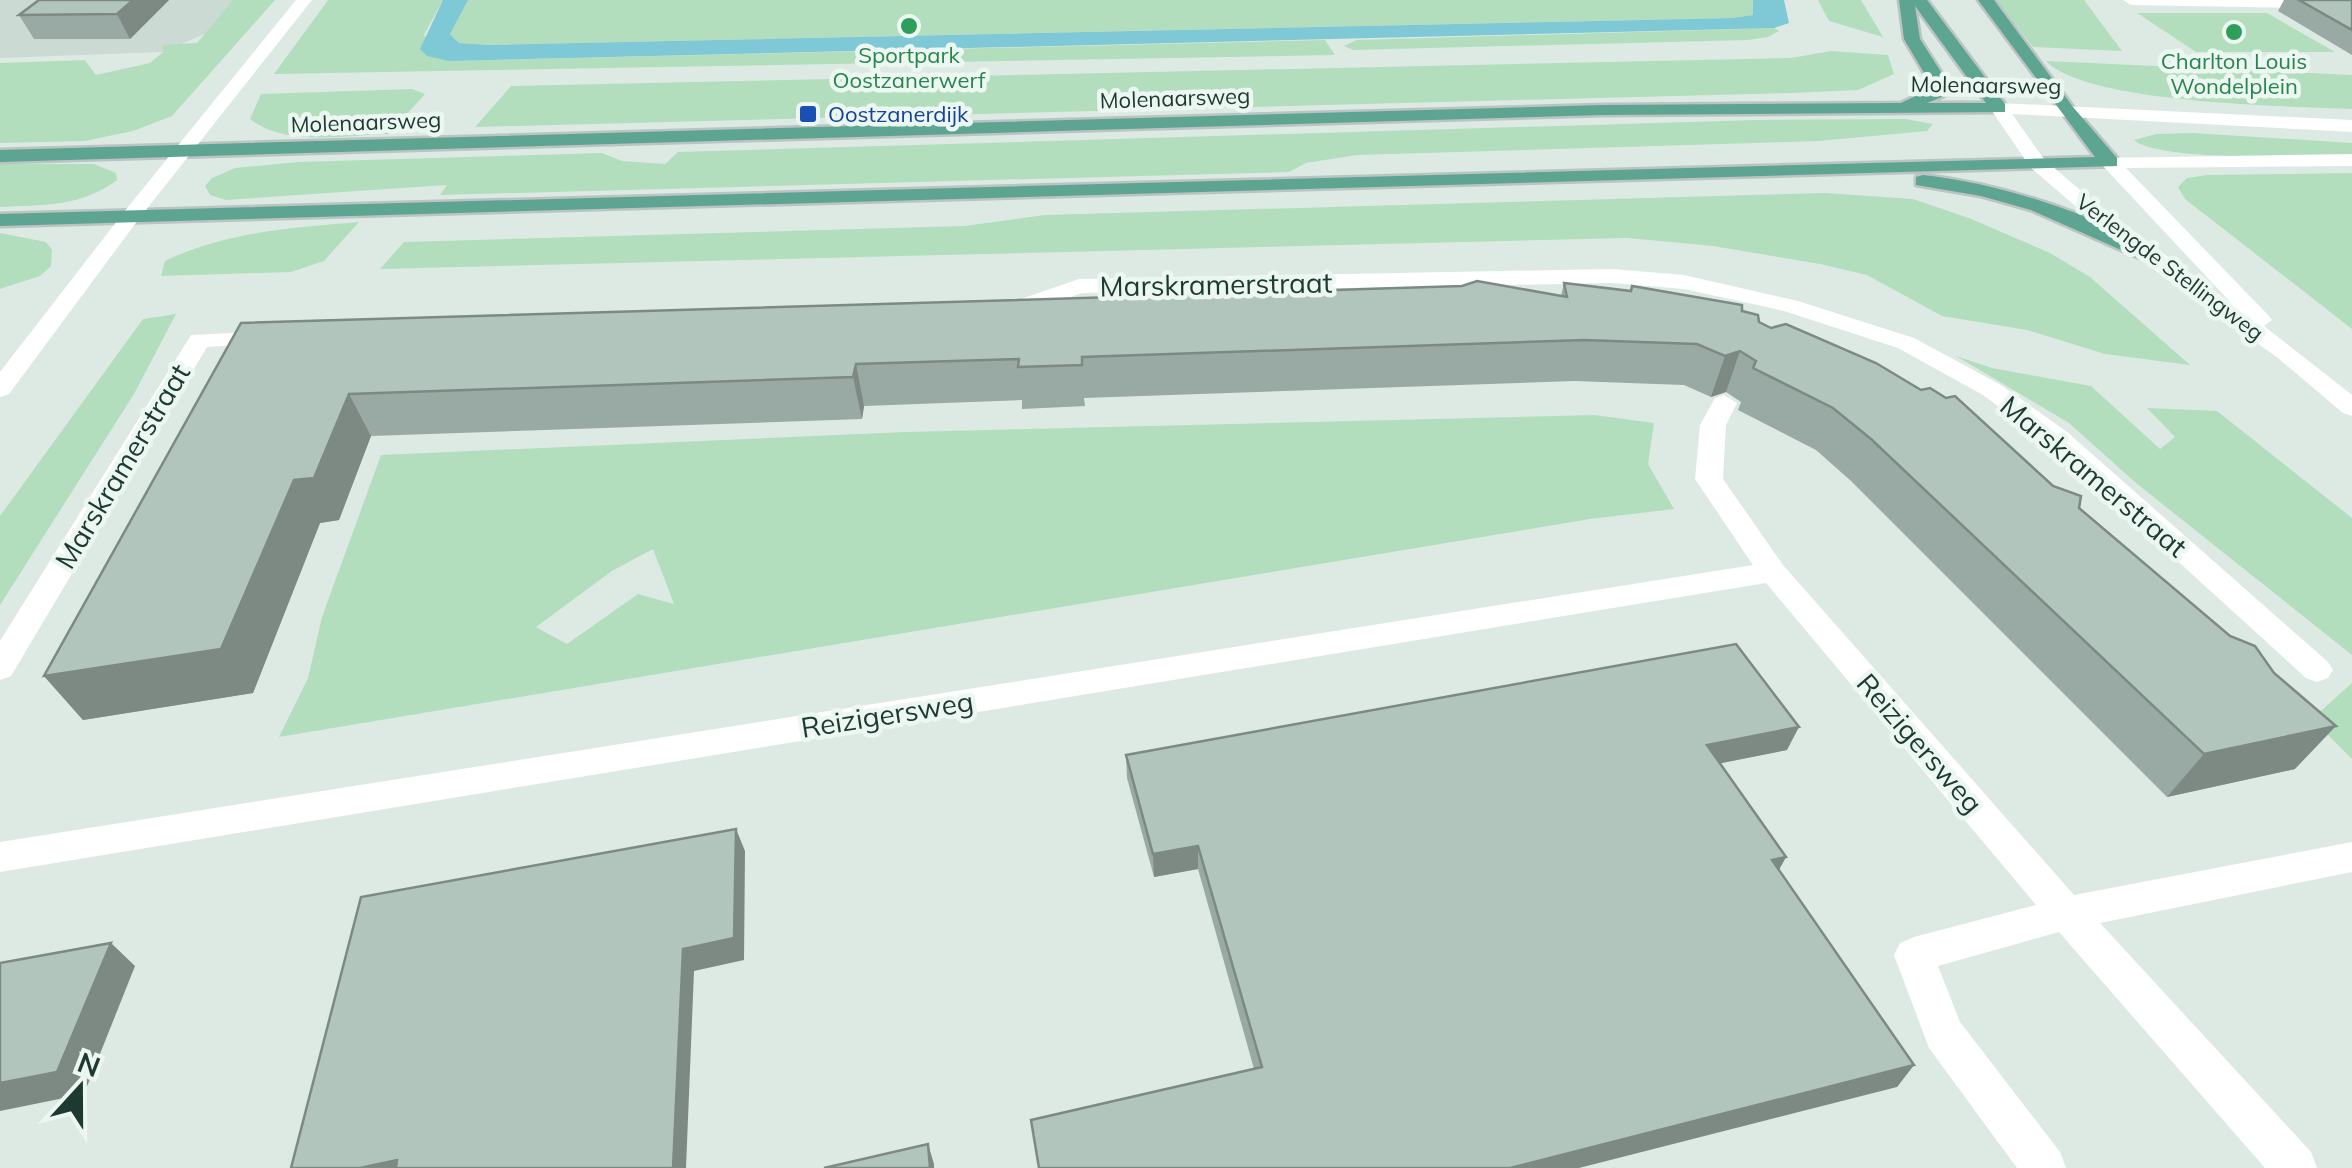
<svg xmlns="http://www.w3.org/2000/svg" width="2352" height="1168" font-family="Mulish,sans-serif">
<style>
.built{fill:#cbdad3}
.green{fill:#b3debe;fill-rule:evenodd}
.water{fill:#7fc8d5}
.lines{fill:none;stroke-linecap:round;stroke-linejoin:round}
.major-casing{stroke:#bbc4c2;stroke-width:5}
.minor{fill:#fff;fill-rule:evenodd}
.major{fill:#5da491;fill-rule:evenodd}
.wall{fill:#99a9a3}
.shaded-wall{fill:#7d8a84}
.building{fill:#b2c5bd;stroke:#7d8a84;stroke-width:2.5}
.leisure-dot{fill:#2e9e5b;stroke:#edf7f2;stroke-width:4}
.transit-dot{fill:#1a4fb4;stroke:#edf7f2;stroke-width:4}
.labels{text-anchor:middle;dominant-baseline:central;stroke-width:9;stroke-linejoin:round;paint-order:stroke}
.far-leisure-label{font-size:22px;fill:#27864d;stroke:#edf7f2}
.far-street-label{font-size:22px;fill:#1d3a32;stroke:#edf7f2}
.far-transit-label{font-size:22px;fill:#164399;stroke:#edf7f2;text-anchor:start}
.street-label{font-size:28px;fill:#1d3a32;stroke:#edf7f2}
</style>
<rect width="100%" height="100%" fill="#ddeae4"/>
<!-- built -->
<path class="built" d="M 0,0 L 241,0 L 220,27 L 163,52 L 0,58 Z"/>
<!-- green -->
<g class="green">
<path d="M 233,0 L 275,0 L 172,116 L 133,131 L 85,141 L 0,143 L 0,63 L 85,60 L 96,75 L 150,63 L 163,52 L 163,45 L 197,43 Z"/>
<path d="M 328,0 L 443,0 L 424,35 L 449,61 L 1325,40 L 1335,55 L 274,74 Z"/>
<path d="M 467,0 L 1753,0 L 1753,15 L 1732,18 L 490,45 L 459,43 L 450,34 Z"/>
<path d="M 1818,0 L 1861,0 L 1883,37 L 1829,21 Z"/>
<path d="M 1996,0 L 2084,0 L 2122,51 L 2033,47 Z"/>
<path d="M 2137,13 L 2267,13 L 2335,52 L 2196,52 Z"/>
<path d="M 1774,28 L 1779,31 L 1768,37 L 1748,40 L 1353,50 L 1344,46 L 1356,40 Z"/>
<path d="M 1831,51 L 1888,55 L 1894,74 L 1858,90 L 1792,93 L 475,127 L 511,86 L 1791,58 Z"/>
<path d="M 2046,61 L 2352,75 L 2352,109 C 2289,106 2087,104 2046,61 Z"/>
<path d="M 412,89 L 425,94 L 389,134 C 346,135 286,147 250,119 L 261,94 Z"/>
<path d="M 1905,119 L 1933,124 L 1927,131 L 1819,141 L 1357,155 L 1306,163 L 1289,172 L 440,195 L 447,185 L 226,200 L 210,195 L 205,186 L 212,178 L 235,168 L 298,162 L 602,153 L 622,161 L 665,164 L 678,152 L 1756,120 Z"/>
<path d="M 2193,133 L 2352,143 L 2352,157 C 2312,156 2158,162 2134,140 L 2156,134 Z"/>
<path d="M 94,164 L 116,173 L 117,180 C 81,207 43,205 0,207 L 0,164 Z"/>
<path d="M 2352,173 L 2352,329 L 2185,199 L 2178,187 L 2187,178 L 2207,175 Z"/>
<path d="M 1826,193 L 1913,199 L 1969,218 L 2050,253 L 2090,277 L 2190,365 L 2105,354 L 2027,330 L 1942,316 L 1867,275 L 1820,264 L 1713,246 L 1627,238 L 380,269 L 404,242 L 964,226 L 1045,215 Z"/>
<path d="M 359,222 L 324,261 L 291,272 L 161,276 L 165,261 C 228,231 291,228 359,222 Z"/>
<path d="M 0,233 L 46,242 L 52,250 L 51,266 L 40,276 L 0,289 Z"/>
<path d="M 176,314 L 134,394 L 0,605 L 0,516 L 143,319 Z"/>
<path d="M 1956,356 L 1992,368 L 2091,386 L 2160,449 L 2175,437 L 2147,408 L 2217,411 L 2352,518 L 2352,655 L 2136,483 L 2069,423 Z"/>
<path d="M 1594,415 L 1654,423 L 1648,464 L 1674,509 L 1590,519 L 279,737 L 308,678 L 322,617 L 381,455 L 905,432 ZM 653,549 L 674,604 L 638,594 L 567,644 L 536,627 L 612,571 Z"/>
<path d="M 2352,683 L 2352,759 L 2312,719 Z"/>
</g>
<!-- water -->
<path class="water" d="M 443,0 L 468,0 L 450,34 L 459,43 L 490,45 L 1732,18 L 1753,15 L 1753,0 L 1784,0 L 1789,23 L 1774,28 L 449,61 L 427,56 L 420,49 Z"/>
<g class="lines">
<defs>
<g id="major">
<path d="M 1899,0 L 1927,0 L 2005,104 L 2005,112 L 1603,115 L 0,162 L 0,150 L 1603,105 L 1901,103 L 1930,89 L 1930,83 L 1904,39 ZM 1915,6 L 1986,103 L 1927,103 L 1944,96 L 1948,83 L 1920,39 Z"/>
<path d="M 1978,0 L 1994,0 L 2073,107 L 2117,158 L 2117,166 L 0,226 L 0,214 L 2095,157 Z"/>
<path d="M 1923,175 C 1991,183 2054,202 2116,230 C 2129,236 2146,241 2156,252 L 2153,257 L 2137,257 L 2031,210 L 1981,196 L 1916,185 L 1916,177 Z"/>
</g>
</defs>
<!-- major casing -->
<use href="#major" class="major-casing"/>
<!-- minor -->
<g class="minor">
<path d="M 296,0 L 312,0 L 138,220 L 9,394 L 0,397 L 0,372 L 124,212 Z"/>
<path d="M 2123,0 L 2352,0 L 2352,9 L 2131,5 Z"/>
<path d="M 1999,103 L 2352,120 L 2352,132 L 2012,114 L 2044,159 L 2094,202 L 2232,304 L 2103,166 L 2103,158 L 2352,154 L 2352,166 L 2126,168 L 2268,315 L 2272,320 L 2264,326 L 2352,395 L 2352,416 L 2343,413 L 2278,358 L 2165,278 L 2080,210 L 2030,167 L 1990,108 Z"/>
<path d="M 1612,269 L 1684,275 L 1798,301 L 1914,338 L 2001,385 L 2067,432 L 2328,662 L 2333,670 L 2328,678 L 2317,682 L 2306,678 L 2049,444 L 1983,395 L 1898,348 L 1784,311 L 1684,289 L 1612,283 L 1082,293 L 1012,317 L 1000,310 L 1004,305 L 1079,279 Z"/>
<path d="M 272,331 L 280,333 L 284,338 L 280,343 L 207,347 L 11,676 L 0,680 L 0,641 L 191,335 Z"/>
<path d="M 1724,395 L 1737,403 L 1726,425 L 1723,479 L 1783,565 L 2074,895 L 2352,842 L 2352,872 L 2100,923 L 2311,1152 L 2317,1168 L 2265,1168 L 2059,932 L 1938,966 L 1960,1022 L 2060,1152 L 2066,1168 L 2017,1168 L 1929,1048 L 1894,955 L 1900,943 L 1914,937 L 2036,905 L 1766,583 L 0,872 L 0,842 L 1753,565 L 1695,479 L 1700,425 L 1715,398 Z"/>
</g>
<!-- major -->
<use href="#major" class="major"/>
</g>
<!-- wall -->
<g class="wall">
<path d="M 169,0 L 130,39 L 34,39 L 19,15 Z"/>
<path d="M 2284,0 L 2352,0 L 2352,55 L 2278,11 Z"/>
<path d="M 1564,283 L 1742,311 L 2079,508 L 2295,769 L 2167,797 L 1851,481 L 1816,450 L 1738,410 L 1741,402 L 1726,392 L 1711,397 L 1684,385 L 1574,381 L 1084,398 L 1085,406 L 1022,409 L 1022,400 L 864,406 L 862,419 L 371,436 L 339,520 L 320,523 L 253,693 L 83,720 L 44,676 L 241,323 L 1144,296 L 1561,296 Z"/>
<path d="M 1787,750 L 1720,763 L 1786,857 L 1779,870 L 1914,1065 L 1897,1087 L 1254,1069 L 1198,869 L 1154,877 L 1127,778 L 1126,755 Z"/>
</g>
<!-- shaded-wall -->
<g class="shaded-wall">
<path d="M 133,0 L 169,0 L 130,39 L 117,14 Z"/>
<path d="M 1740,351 L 1726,392 L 1711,397 L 1725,356 Z"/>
<path d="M 856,364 L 864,406 L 862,419 L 853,377 Z"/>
<path d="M 349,394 L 371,436 L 339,520 L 320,523 L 253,693 L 83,720 L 44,676 L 294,480 Z"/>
<path d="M 2336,726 L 2295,769 L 2167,797 L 2204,754 Z"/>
<path d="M 1799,727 L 1787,750 L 1697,768 L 1707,745 Z"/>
<path d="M 736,829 L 745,851 L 744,960 L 694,971 L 686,1168 L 673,1168 L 683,949 Z"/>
<path d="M 1198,846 L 1198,869 L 1154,877 L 1153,854 Z"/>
<path d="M 1786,857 L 1773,880 L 1772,860 Z"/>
<path d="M 111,943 L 135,966 L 84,1094 L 0,1111 L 0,1083 Z"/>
<path d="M 1914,1065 L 1897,1087 L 1579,1168 L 1510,1168 Z"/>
<path d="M 928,1144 L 934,1164 L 934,1168 L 930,1168 Z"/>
<path d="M 397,1160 L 405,1168 L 360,1168 Z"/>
</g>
<!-- building -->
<g class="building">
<path d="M 39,0 L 133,0 L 117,14 L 19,15 Z"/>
<path d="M 2299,0 L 2352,0 L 2352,30 Z"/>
<path d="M 1477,281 L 1567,297 L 1564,283 L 1631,291 L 1632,286 L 1742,305 L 1742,311 L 1758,315 L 1759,322 L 1771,328 L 1786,324 L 1876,363 L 1921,390 L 1930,388 L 1946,398 L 1955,396 L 2053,486 L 2081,496 L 2079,508 L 2230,636 L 2255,646 L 2274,673 L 2336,726 L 2204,754 L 1871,439 L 1833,408 L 1753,368 L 1756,361 L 1740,351 L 1725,356 L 1697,344 L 1584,340 L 1082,357 L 1082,365 L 1018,367 L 1019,359 L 856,364 L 853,377 L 349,394 L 314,478 L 294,480 L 221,649 L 44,676 L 241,323 L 1116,297 L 1129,290 L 1144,296 L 1462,286 Z"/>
<path d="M 1736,644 L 1799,727 L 1707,745 L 1786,857 L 1772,860 L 1914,1065 L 1510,1168 L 1039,1168 L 1031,1120 L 1262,1067 L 1198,846 L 1153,854 L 1126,755 Z"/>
<path d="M 736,829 L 734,938 L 683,949 L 673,1168 L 396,1168 L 397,1160 L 360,1168 L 291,1168 L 361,897 Z"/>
<path d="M 111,943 L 57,1072 L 0,1083 L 0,963 Z"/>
<path d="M 928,1144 L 930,1168 L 824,1168 Z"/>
</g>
<!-- markers -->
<g class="leisure-dot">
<circle cx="909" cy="26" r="10"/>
<circle cx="2234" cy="32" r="10"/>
</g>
<rect class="transit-dot" x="798" y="104" width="20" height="20" rx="5"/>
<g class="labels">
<!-- far-leisure labels -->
<g class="far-leisure-label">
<text x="909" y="55">Sportpark<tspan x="909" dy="25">Oostzanerwerf</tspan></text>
<text x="2234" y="61">Charlton Louis<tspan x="2234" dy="25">Wondelplein</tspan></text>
</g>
<!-- far-street labels -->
<g class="far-street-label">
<text transform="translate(1986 85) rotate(1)">Molenaarsweg</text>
<text transform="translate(1175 98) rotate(-2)">Molenaarsweg</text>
<text transform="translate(366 122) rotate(-2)">Molenaarsweg</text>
<text transform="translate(2170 267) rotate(37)">Verlengde Stellingweg</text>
</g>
<!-- far-transit labels -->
<g class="far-transit-label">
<text x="828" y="114">Oostzanerdijk</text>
</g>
<!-- street labels -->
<g class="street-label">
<text transform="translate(1216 284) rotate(-1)">Marskramerstraat</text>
<text transform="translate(122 466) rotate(-59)">Marskramerstraat</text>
<text transform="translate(2094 476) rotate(40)">Marskramerstraat</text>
<text transform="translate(887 714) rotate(-9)">Reizigersweg</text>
<text transform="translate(1920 743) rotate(49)">Reizigersweg</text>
</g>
</g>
<!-- north arrow -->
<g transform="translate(80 1088) rotate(21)" stroke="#edf7f2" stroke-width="8" paint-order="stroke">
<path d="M0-8L18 38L0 25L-18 38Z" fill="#1d3a32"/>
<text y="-15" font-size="28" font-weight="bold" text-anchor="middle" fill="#1d3a32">N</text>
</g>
</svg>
